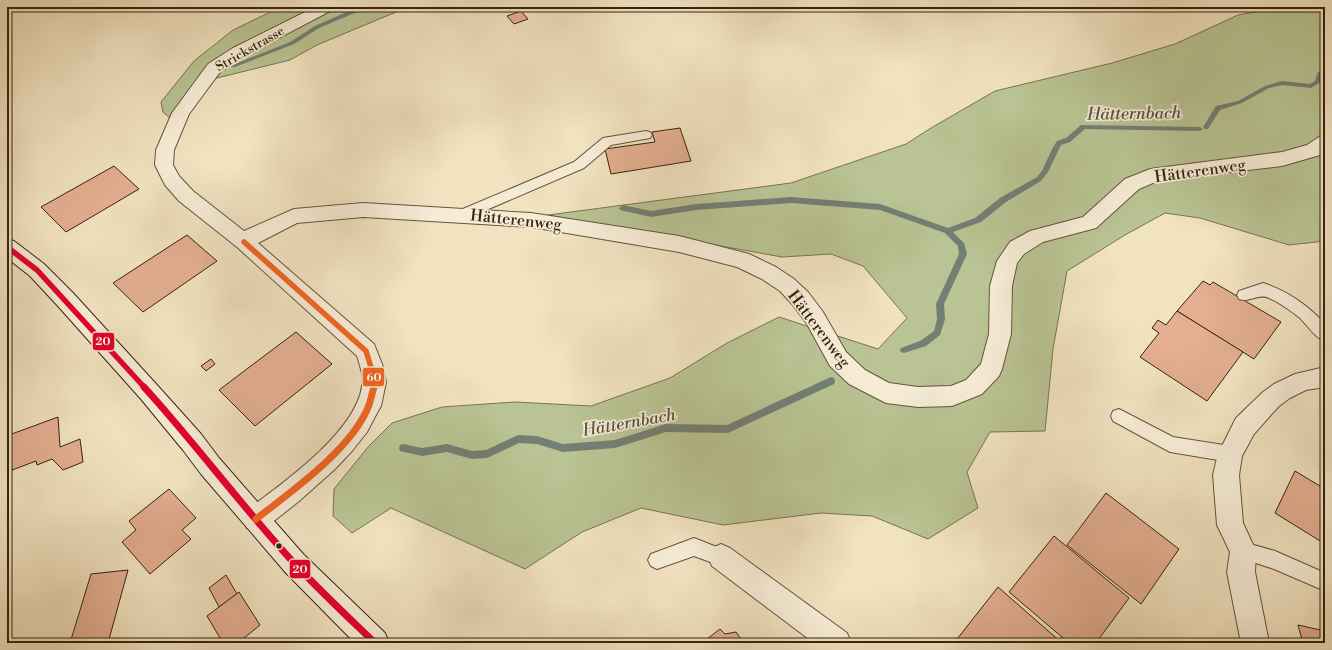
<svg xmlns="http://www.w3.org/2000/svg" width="1332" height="650" font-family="'Libre Bodoni',serif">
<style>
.green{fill:#b9c393;stroke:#787352}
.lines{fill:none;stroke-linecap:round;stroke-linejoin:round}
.stream{fill:#737f74;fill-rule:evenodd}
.building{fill:#e3ae91;stroke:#372310}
.lane-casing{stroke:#66533c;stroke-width:2}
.street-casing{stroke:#66533c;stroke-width:2}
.secondary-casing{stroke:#372310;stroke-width:2}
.lane{fill:#f6ecd6;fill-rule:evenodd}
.street{fill:#f6ecd6;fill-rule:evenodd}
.secondary{fill:#f6ecd6;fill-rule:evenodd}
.bus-1-far1-casing{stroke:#f6ecd6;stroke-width:8}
.bus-1-casing{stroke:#f6ecd6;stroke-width:10}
.bus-2-far1-casing{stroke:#f6ecd6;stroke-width:8}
.bus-2-casing{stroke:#f6ecd6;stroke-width:10}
.bus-1-far1{stroke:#e4002b;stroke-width:5.5}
.bus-1{stroke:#e4002b;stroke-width:7}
.bus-2-far1{stroke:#f26522;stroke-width:5.5}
.bus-2{stroke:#f26522;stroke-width:7}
.bus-dot{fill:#372310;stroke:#f6ecd6;stroke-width:1.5}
.labels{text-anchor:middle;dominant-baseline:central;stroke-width:3.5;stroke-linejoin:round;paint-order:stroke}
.far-street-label{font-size:13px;fill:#372310;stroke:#f6ecd6}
.street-label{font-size:16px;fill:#372310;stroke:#f6ecd6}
.water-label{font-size:17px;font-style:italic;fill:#555142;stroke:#f6ecd6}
.line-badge{stroke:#f6ecd6;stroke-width:1.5}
.badge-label{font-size:11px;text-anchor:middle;font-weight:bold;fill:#fff}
</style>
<rect width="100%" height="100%" fill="#f1e2c0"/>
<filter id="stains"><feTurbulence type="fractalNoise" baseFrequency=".005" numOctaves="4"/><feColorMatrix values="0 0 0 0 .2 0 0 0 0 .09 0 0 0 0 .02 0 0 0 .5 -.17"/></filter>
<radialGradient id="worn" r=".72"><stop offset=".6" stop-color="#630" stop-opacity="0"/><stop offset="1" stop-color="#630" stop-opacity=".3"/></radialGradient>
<!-- green -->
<g class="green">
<path d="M 281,7 L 408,7 L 317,45 L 290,60 L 205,81 L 171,119 L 163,112 L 161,102 L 194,61 L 233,30 Z"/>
<path d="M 1285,7 L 1325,7 L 1325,241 L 1289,245 L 1200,218 L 1165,213 L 1125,235 L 1067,271 L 1053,349 L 1045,431 L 990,432 L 967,472 L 978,508 L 928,539 L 872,516 L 821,513 L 723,525 L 641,508 L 582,532 L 525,569 L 391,508 L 352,533 L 333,516 L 334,489 L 368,447 L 392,423 L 442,407 L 515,402 L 591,406 L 670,378 L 727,343 L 779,317 L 878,349 L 907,318 L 863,266 L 831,254 L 782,257 L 548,215 L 791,183 L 906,144 L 931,128 L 995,91 L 1112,63 L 1175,44 L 1238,15 Z"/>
</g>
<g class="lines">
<!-- stream -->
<g class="stream">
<path d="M 358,7 L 369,7 L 319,28 L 294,44 L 235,67 L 231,67 L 230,66 L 290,42 L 315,26 Z"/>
<path d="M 1325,69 L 1325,73 L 1323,74 L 1321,82 L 1311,88 L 1282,85 L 1269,88 L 1242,103 L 1220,110 L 1208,129 L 1204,129 L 1203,127 L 1216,106 L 1238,101 L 1265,86 L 1282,81 L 1310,84 L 1315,81 L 1318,72 Z"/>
<path d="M 1081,125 L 1200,127 L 1203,129 L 1200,131 L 1085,129 L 1070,142 L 1061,145 L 1048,172 L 1041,181 L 1006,202 L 981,222 L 953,232 L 964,243 L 967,254 L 944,304 L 945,319 L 940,335 L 926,346 L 904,353 L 901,352 L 900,350 L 901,348 L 920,341 L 934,331 L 937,319 L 936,304 L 959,254 L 958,246 L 945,233 L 880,210 L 791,203 L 696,210 L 651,217 L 620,210 L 619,208 L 623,205 L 651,211 L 696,204 L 791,197 L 880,204 L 948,228 L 975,218 L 1000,198 L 1037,177 L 1042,171 L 1052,149 L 1057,141 L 1066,138 Z"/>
<path d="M 831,377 L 834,378 L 835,381 L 834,384 L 728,433 L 666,432 L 615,448 L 563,452 L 537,444 L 519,443 L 487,458 L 472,459 L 447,452 L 422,456 L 400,451 L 399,448 L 400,445 L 403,444 L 422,448 L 447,444 L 472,451 L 486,450 L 518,435 L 537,436 L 563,444 L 615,440 L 666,424 L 727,425 Z"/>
</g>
</g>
<!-- building -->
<g class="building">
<path d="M 521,11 L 528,19 L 514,24 L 507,16 Z"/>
<path d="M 680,128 L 691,161 L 611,174 L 605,149 L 655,142 L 652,132 Z"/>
<path d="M 114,166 L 139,189 L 66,232 L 41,207 Z"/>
<path d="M 187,235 L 217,261 L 143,312 L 113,283 Z"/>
<path d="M 1203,281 L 1210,285 L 1213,282 L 1281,322 L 1254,359 L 1177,311 Z"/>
<path d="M 1177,311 L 1243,352 L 1207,401 L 1140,357 L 1159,333 L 1152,328 L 1158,320 L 1166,325 Z"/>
<path d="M 296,332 L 332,364 L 255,426 L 219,390 Z"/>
<path d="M 211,359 L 215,364 L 206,371 L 201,366 Z"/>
<path d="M 58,417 L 60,447 L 80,439 L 83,462 L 63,470 L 52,459 L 37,465 L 36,461 L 7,472 L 7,440 L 9,439 L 9,435 Z"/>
<path d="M 1295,471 L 1325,489 L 1325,544 L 1275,513 Z"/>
<path d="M 169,489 L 196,518 L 182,530 L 191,539 L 150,574 L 122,542 L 136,530 L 129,521 Z"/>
<path d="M 1106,493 L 1179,549 L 1141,604 L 1067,545 Z"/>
<path d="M 1054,536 L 1129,598 L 1096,643 L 1069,643 L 1009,592 Z"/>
<path d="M 128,570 L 108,643 L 70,643 L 91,574 Z"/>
<path d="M 226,575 L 237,594 L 219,607 L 209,588 Z"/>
<path d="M 998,587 L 1062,643 L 954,643 Z"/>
<path d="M 239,592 L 260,625 L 238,643 L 223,643 L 207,616 Z"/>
<path d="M 1298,625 L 1325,631 L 1325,643 L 1303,643 Z"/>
<path d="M 720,629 L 725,634 L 736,632 L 744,643 L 702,643 Z"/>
</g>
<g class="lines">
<defs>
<g id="lane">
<path d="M 646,131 L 650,132 L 652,135 L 650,138 L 611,145 L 584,168 L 463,220 L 458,219 L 456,215 L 458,211 L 574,162 L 603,138 Z"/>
<path d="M 1263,283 C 1287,291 1308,305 1325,324 L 1325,341 C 1315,338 1308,326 1300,318 C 1290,310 1280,303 1269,298 C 1258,293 1250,303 1239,299 L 1237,295 L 1239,291 Z"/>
<path d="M 1119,409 L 1173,437 L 1230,446 L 1236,448 L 1238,454 L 1236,460 L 1230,462 L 1170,452 L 1113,421 L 1111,416 L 1113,411 Z"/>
<path d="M 694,538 L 727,551 L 730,557 L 727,563 L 721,566 L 694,556 L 657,569 L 651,566 L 648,560 L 651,554 Z"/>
<path d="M 1243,542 L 1275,551 L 1325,573 L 1325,591 L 1274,569 L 1237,557 L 1234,551 L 1237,545 Z"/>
</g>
<g id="street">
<path d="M 315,7 L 335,7 L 332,10 L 245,56 L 220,72 L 189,114 L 174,150 L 173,165 L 179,176 L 193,191 L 244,231 L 294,209 L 363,203 L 531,213 L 679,236 L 749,254 L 776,267 L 794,279 L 808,292 L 823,312 L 846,352 L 865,370 L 889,383 L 918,387 L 951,386 L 966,380 L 981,364 L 989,334 L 990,286 L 997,261 L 1010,242 L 1030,231 L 1083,217 L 1125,179 L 1150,169 L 1282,152 L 1307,145 L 1319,137 L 1325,135 L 1325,150 L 1320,155 L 1282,166 L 1160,180 L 1139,189 L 1096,228 L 1043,242 L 1024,254 L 1017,263 L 1012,286 L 1011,334 L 1002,369 L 999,376 L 982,394 L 952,406 L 918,407 L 886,403 L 849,384 L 830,366 L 807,324 L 792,304 L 780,291 L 762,279 L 737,267 L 679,252 L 531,227 L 363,217 L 297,223 L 258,243 L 374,344 L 382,364 L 386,382 L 381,406 L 377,413 L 367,432 L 352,451 L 335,469 L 298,502 L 265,528 L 256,532 L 247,528 L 243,519 L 247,510 C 282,484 356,432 362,386 C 364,376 360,366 357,356 L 237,247 L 179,201 L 165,185 L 155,165 L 156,150 L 172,113 L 208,64 L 233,48 Z"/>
<path d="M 1325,367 L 1325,387 L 1306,390 L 1290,398 L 1279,406 L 1254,434 L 1242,456 L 1239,475 L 1243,523 L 1256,551 L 1255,572 L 1269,643 L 1241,643 L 1227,572 L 1230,552 L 1217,525 L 1213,475 L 1218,454 L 1236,418 L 1263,392 L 1274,384 L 1295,374 Z"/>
<path d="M 721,544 L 730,548 L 847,633 L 851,643 L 814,643 L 712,566 L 708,557 L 712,548 Z"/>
</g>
<path id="secondary" d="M 7,239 L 14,241 L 44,264 L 73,293 L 157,385 L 201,434 L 219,458 L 304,555 L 385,633 L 389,643 L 355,643 L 286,573 L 201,474 L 183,450 L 141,399 L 57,305 L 30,276 L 7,258 Z"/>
</defs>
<!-- lane casing -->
<use href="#lane" class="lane-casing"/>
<!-- street casing -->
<use href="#street" class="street-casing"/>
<!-- secondary casing -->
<use href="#secondary" class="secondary-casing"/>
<!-- lane -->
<use href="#lane" class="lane"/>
<!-- street -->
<use href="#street" class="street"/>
<!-- secondary -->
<use href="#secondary" class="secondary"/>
<defs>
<path id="bus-1-far1" d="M 7,247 L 37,270 L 145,388"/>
<path id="bus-1" d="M 144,387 C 196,444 242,507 295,564 C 320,591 348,617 375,643"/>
<path id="bus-2-far1" d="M 244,242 L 366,351 L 373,374 L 374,388"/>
<path id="bus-2" d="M 256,519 C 292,491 353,448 369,405 C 371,399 372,393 374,387"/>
</defs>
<!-- bus-1-far1 casing -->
<use href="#bus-1-far1" class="bus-1-far1-casing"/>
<!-- bus-1 casing -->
<use href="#bus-1" class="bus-1-casing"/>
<!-- bus-2-far1 casing -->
<use href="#bus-2-far1" class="bus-2-far1-casing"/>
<!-- bus-2 casing -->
<use href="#bus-2" class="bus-2-casing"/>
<!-- bus-1-far1 -->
<use href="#bus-1-far1" class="bus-1-far1"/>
<!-- bus-1 -->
<use href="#bus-1" class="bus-1"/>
<!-- bus-2-far1 -->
<use href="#bus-2-far1" class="bus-2-far1"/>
<!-- bus-2 -->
<use href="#bus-2" class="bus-2"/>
</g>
<!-- markers -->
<circle class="bus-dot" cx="279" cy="546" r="3.5"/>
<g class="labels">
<!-- far-street labels -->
<g class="far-street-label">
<text transform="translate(250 49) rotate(-30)">Strickstrasse</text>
</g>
<!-- street labels -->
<g class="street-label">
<text transform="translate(1200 171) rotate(-8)">Hätterenweg</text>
<text transform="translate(516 220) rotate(6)">Hätterenweg</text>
<text transform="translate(819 329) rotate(53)">Hätterenweg</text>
</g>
<!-- water labels -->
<g class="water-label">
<text transform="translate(1134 114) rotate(-1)">Hätternbach</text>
<text transform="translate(629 423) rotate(-10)">Hätternbach</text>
</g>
</g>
<g class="line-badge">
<rect x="92" y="332" width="23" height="19" rx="4" fill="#e4002b"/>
<rect x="362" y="367" width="23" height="20" rx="4" fill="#f26522"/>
<rect x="289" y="559" width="22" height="20" rx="4" fill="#e4002b"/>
</g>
<g class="badge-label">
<text x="103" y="345">20</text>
<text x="374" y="381">60</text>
<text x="300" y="573">20</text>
</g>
<!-- margin -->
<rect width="1332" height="650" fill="none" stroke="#f1e2c0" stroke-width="24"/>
<rect x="8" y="8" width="1316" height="634" fill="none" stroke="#372310" stroke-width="2"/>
<rect x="12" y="12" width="1308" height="626" fill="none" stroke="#372310"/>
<rect width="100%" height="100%" filter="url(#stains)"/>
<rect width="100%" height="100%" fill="url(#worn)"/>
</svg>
